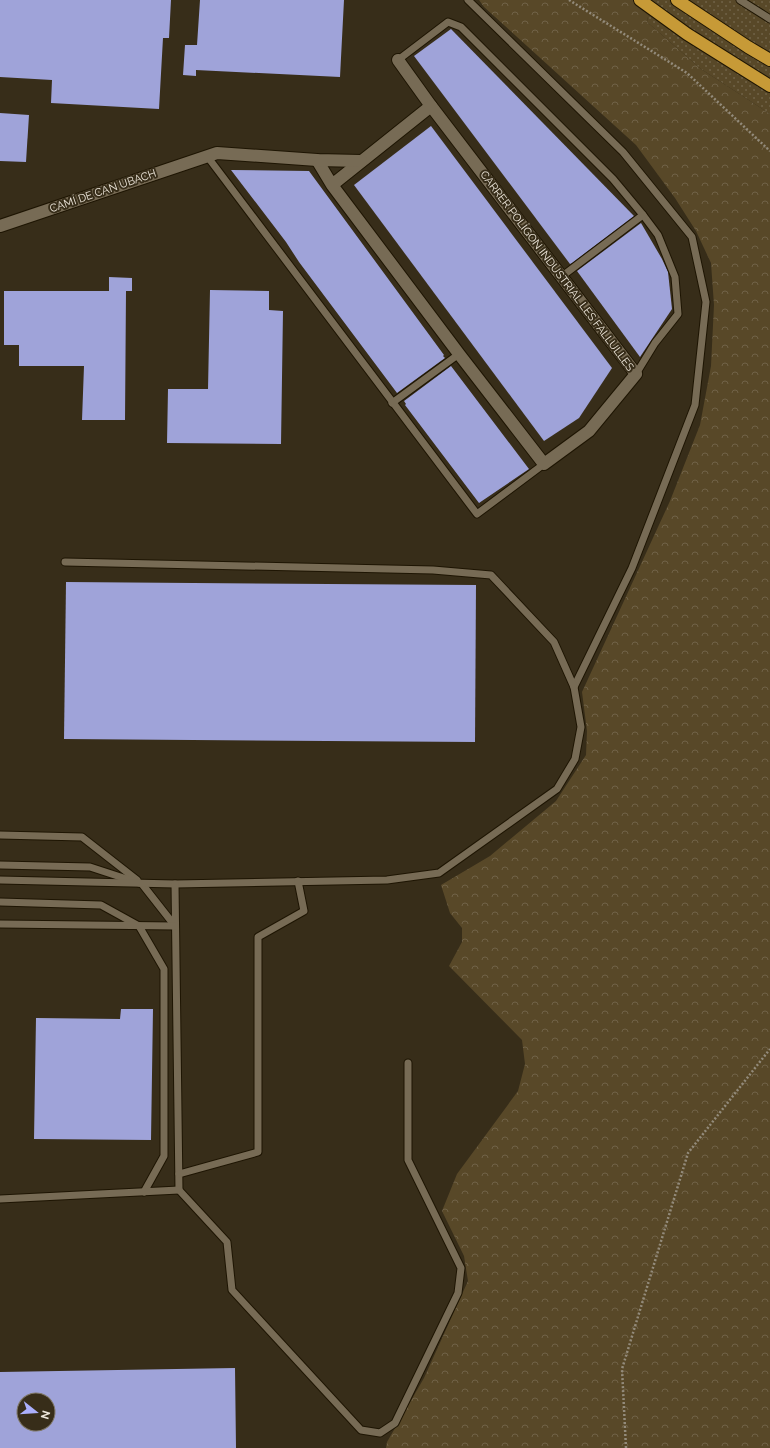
<svg xmlns="http://www.w3.org/2000/svg" width="770" height="1448" font-family="Raleway,sans-serif">
<style>
.grass{fill:url(#grass-dots)}
.forest{fill:url(#forest-crowns)}
.building{fill:#9fa3d9;fill-rule:evenodd}
.lines{fill:none;stroke-linecap:round;stroke-linejoin:round}
.lane-casing{stroke:#1e1503;stroke-width:9}
.street-casing{stroke:#1e1503;stroke-width:14}
.highway-casing{stroke:#1e1503;stroke-width:14}
.path{stroke:#938b7b;stroke-width:2.5;stroke-dasharray:2 2;stroke-linecap:butt}
.lane{stroke:#776b55;stroke-width:7}
.street{stroke:#776b55;stroke-width:12}
.highway{stroke:#c79a37;stroke-width:12}
.labels{text-anchor:middle;dominant-baseline:central;stroke-width:4;stroke-linejoin:round;paint-order:stroke}
.street-label{font-size:11px;fill:#ece5d9;stroke:#372d19}
</style>
<defs>
<pattern id="grass-dots" width="8" height="8" patternUnits="userSpaceOnUse"><rect width="8" height="8" fill="#584828"/><path d="M2 2h.1M6 6h.1" fill="none" stroke="#706247" stroke-width="1.8" stroke-linecap="round"/></pattern>
<pattern id="forest-crowns" width="20" height="18" patternUnits="userSpaceOnUse"><rect width="20" height="18" fill="#584828"/><path d="M2 6a3 3 0 1 1 6 0M12 15a3 3 0 1 1 6 0" fill="none" stroke="#706247"/></pattern>
</defs>
<rect width="100%" height="100%" fill="#372d19"/>
<!-- grass -->
<path class="grass" d="M 651,0 L 770,0 L 770,114 L 701,69 L 647,22 Z"/>
<!-- forest -->
<path class="forest" d="M 479,0 L 651,0 L 647,22 L 701,69 L 770,114 L 770,1448 L 386,1448 L 387,1442 L 424,1378 L 468,1281 L 464,1256 L 442,1211 L 457,1174 L 518,1091 L 525,1064 L 522,1040 L 449,966 L 462,942 L 462,928 L 450,913 L 441,885 L 490,856 L 556,801 L 586,755 L 587,731 L 582,692 L 670,501 L 700,425 L 711,366 L 714,305 L 711,263 L 696,231 L 675,198 L 636,145 L 484,7 Z"/>
<!-- building -->
<g class="building">
<path d="M 0,0 L 171,0 L 169,38 L 163,38 L 159,109 L 51,103 L 52,80 L 0,77 Z"/>
<path d="M 200,0 L 344,0 L 340,77 L 196,70 L 196,76 L 183,75 L 185,45 L 197,45 Z"/>
<path d="M 451,29 L 634,216 L 572,263 L 570,264 L 414,56 Z"/>
<path d="M 0,113 L 29,115 L 26,162 L 0,161 Z"/>
<path d="M 431,126 L 612,368 L 579,418 L 544,441 L 354,185 Z"/>
<path d="M 231,170 L 309,171 L 444,355 L 443,356 L 445,358 L 397,393 L 299,262 L 286,242 Z"/>
<path d="M 641,223 L 662,259 L 668,272 L 672,309 L 640,357 L 577,271 Z"/>
<path d="M 109,277 L 132,278 L 132,291 L 126,291 L 125,420 L 82,420 L 84,366 L 19,366 L 19,345 L 4,345 L 4,291 L 109,291 Z"/>
<path d="M 210,290 L 269,291 L 269,310 L 283,311 L 281,444 L 167,443 L 168,389 L 208,389 Z"/>
<path d="M 451,366 L 529,469 L 479,503 L 405,405 L 406,404 L 404,401 Z"/>
<path d="M 66,582 L 476,585 L 475,742 L 64,739 Z"/>
<path d="M 121,1009 L 153,1009 L 151,1140 L 34,1139 L 36,1018 L 120,1019 Z"/>
<path d="M 235,1368 L 236,1448 L 0,1448 L 0,1372 ZM 24,1400 L 48,1400 L 48,1424 L 24,1424 Z"/>
</g>
<g class="lines">
<defs>
<g id="lane">
<path d="M 468,0 L 623,152 L 692,237 L 706,302 L 695,405 L 632,568 L 574,687"/>
<path d="M 740,0 L 770,19"/>
<path d="M 398,60 L 448,22 L 461,27 L 613,179 L 643,215 L 658,235 L 675,277 L 678,314 L 655,343 L 636,374"/>
<path d="M 207,156 L 477,514 L 544,464"/>
<path d="M 561,277 L 643,215"/>
<path d="M 392,403 L 459,354"/>
<path d="M 0,835 L 82,837 L 137,880"/>
<path d="M 0,865 L 90,867 L 142,884 L 175,926"/>
<path d="M 0,880 L 175,884 L 387,880 L 439,873 L 557,789 L 575,759 L 581,727 L 574,687 L 554,642 L 491,575 L 433,570 L 65,562"/>
<path d="M 175,884 L 179,1190 L 227,1242 L 232,1290 L 361,1430 L 380,1433 L 395,1423 L 458,1293 L 461,1268 L 408,1160 L 408,1063"/>
<path d="M 0,902 L 101,905 L 139,926 L 164,969 L 164,1156 L 144,1192"/>
<path d="M 0,924 L 175,926"/>
<path d="M 179,1174 L 258,1152 L 258,937 L 304,911 L 298,881"/>
<path d="M 0,1199 L 179,1190"/>
</g>
<g id="street">
<path d="M 398,60 L 431,106"/>
<path d="M 317,160 L 332,185 L 459,354 L 544,464 L 589,431 L 636,374 L 431,106 L 332,185"/>
<path d="M 0,226 L 217,153 L 317,160 L 361,161"/>
</g>
<g id="highway">
<path d="M 640,0 L 687,34 L 770,86"/>
<path d="M 677,0 L 748,47 L 770,60"/>
</g>
</defs>
<!-- lane casing -->
<use href="#lane" class="lane-casing"/>
<!-- street casing -->
<use href="#street" class="street-casing"/>
<!-- highway casing -->
<use href="#highway" class="highway-casing"/>
<!-- path -->
<g class="path">
<path d="M 569,0 L 687,73 L 770,151"/>
<path d="M 626,1448 L 622,1369 L 688,1153 L 770,1049"/>
</g>
<!-- lane -->
<use href="#lane" class="lane"/>
<!-- street -->
<use href="#street" class="street"/>
<!-- highway -->
<use href="#highway" class="highway"/>
</g>
<g class="labels">
<!-- street labels -->
<g class="street-label">
<text transform="translate(103 191) rotate(-19)">CAMÍ DE CAN UBACH</text>
<text transform="translate(557 271) rotate(53)">CARRER POLÍGON INDUSTRIAL LES FALLULLES</text>
</g>
</g>
<!-- north arrow -->
<g transform="translate(36 1412) rotate(107)"><circle r="19" fill="#372d19" stroke="#7f7766"/>
<path d="M0-3L7 15L0 10L-7 15Z" fill="#abaffb"/>
<text y="-6" font-size="11" font-weight="bold" text-anchor="middle" fill="#ece5d9">N</text>
</g>
</svg>
